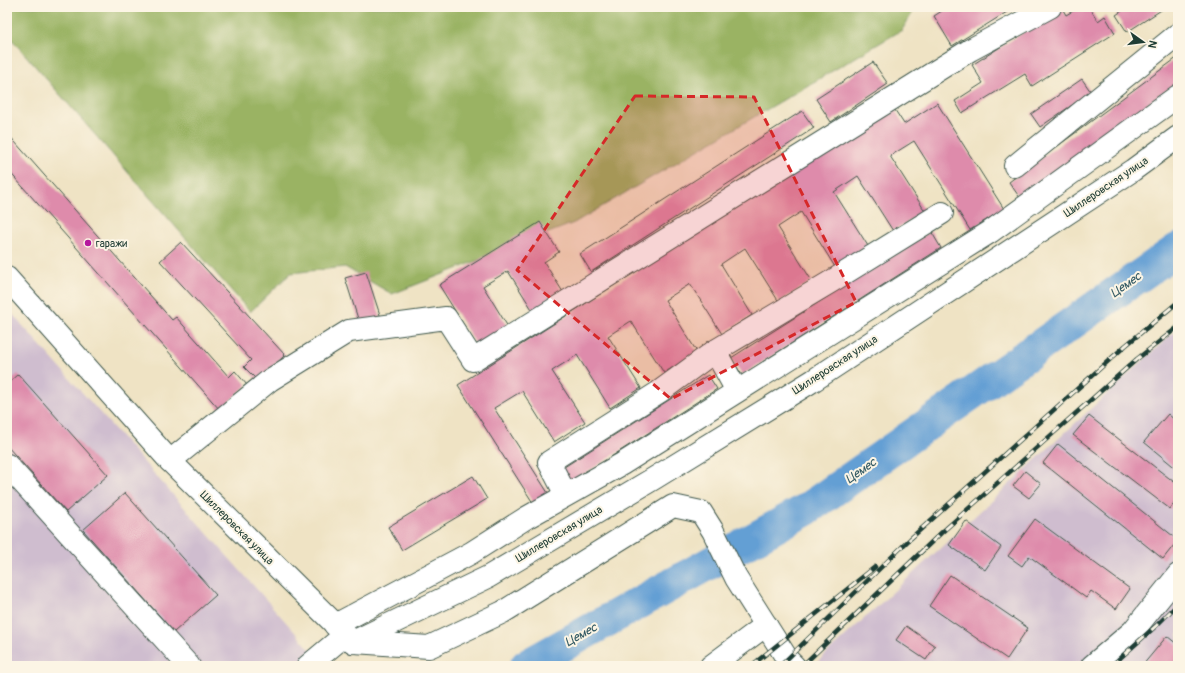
<svg xmlns="http://www.w3.org/2000/svg" width="1185" height="673" font-family="Pangolin,sans-serif">
<style>
.industrial{fill:#cfbdcf}
.forest{fill:#9ab364;stroke:#5c784c}
.lines{fill:none;stroke-linecap:round;stroke-linejoin:round}
.river{stroke:#639fd4;stroke-width:33}
.building{fill:#de8bab}
.minor-casing{stroke:#3e564a;stroke-width:24}
.minor{stroke:#fff;stroke-width:22}
.rail-casing{stroke:#1f3d34;stroke-width:4.5}
.rail{stroke:#fcf5e5;stroke-width:3;stroke-dasharray:9;stroke-linecap:butt}
.marked{fill:#d62828;fill-opacity:0.2;stroke:#d62828;stroke-width:3;stroke-dasharray:8 5;stroke-linejoin:round}
.poi-dot{fill:#b5179e;stroke:#fcf5e5;stroke-width:1.5}
.labels{text-anchor:middle;dominant-baseline:central;stroke-width:4;stroke-linejoin:round;paint-order:stroke}
.street-label{font-size:11px;fill:#1f3d34;stroke:#fcf5e5}
.poi-label{font-size:11px;fill:#1f3d34;stroke:#fcf5e5;text-anchor:start}
.water-label{font-size:12px;font-style:italic;fill:#335a64;stroke:#fcf5e5}
</style>
<rect width="100%" height="100%" fill="#fcf5e5"/>
<filter id="ink" filterUnits="userSpaceOnUse"><feTurbulence type="fractalNoise" baseFrequency=".025" numOctaves="2"/><feDisplacementMap in="SourceGraphic" scale="8" xChannelSelector="R" yChannelSelector="G"/><feConvolveMatrix kernelMatrix="1 2 1 2 8 2 1 2 1" color-interpolation-filters="sRGB"/></filter>
<filter id="wash" filterUnits="userSpaceOnUse"><feTurbulence type="fractalNoise" baseFrequency=".012" numOctaves="4" result="noise"/><feDisplacementMap in="SourceGraphic" scale="16" xChannelSelector="R" yChannelSelector="G"/><feGaussianBlur stdDeviation="0.9" result="paint"/><feColorMatrix in="noise" values="0 0 0 0 0 0 0 0 0 0 0 0 0 0 0 0 0 1.4 0 .05"/><feComposite in="paint" operator="in"/></filter>
<g filter="url(#wash)">
<rect width="100%" height="100%" fill="#efe3c4"/>
<!-- industrial -->
<g class="industrial">
<path d="M 7,308 L 316,656 L 302,666 L 7,666 Z"/>
<path d="M 1178,328 L 1178,666 L 813,666 Z"/>
</g>
<!-- forest -->
<path class="forest" d="M 7,7 L 916,7 L 902,30 L 574,223 L 392,294 L 345,267 L 291,273 L 250,312 L 7,34 Z"/>
<g class="lines">
<!-- river -->
<path class="river" d="M 526,666 L 807,509 L 1178,249"/>
</g>
<g id="blocks">
<!-- building -->
<g class="building">
<path d="M 948,7 L 1015,7 L 952,46 L 934,16 Z"/>
<path d="M 1080,7 L 1089,7 L 1098,21 L 1105,16 L 1115,33 L 1032,86 L 1025,74 L 962,113 L 955,101 L 983,83 L 972,65 L 1062,8 L 1066,15 Z"/>
<path d="M 1128,7 L 1166,7 L 1127,32 L 1116,15 Z"/>
<path d="M 1178,57 L 1178,82 L 1020,198 L 1009,182 Z"/>
<path d="M 873,62 L 888,84 L 831,122 L 816,99 Z"/>
<path d="M 1082,79 L 1091,92 L 1040,127 L 1031,114 Z"/>
<path d="M 937,103 L 1004,209 L 970,230 L 914,141 L 890,156 L 925,211 L 893,231 L 858,176 L 834,192 L 868,246 L 835,267 L 801,212 L 778,227 L 812,281 L 779,302 L 745,248 L 721,264 L 752,315 L 722,334 L 690,284 L 665,300 L 697,352 L 664,373 L 631,321 L 608,336 L 641,388 L 610,408 L 577,355 L 552,371 L 585,422 L 554,442 L 522,391 L 494,408 L 550,496 L 535,506 L 458,385 L 893,107 L 904,124 Z"/>
<path d="M 802,111 L 814,128 L 591,272 L 580,254 Z"/>
<path d="M 7,133 L 172,320 L 176,317 L 229,377 L 235,371 L 247,385 L 220,410 L 7,169 Z"/>
<path d="M 540,222 L 559,252 L 544,262 L 563,292 L 533,311 L 508,271 L 483,286 L 508,327 L 477,346 L 439,285 Z"/>
<path d="M 931,231 L 941,248 L 742,375 L 731,358 Z"/>
<path d="M 181,242 L 285,355 L 258,381 L 244,367 L 251,360 L 160,261 Z"/>
<path d="M 366,272 L 381,318 L 360,325 L 345,278 Z"/>
<path d="M 18,374 L 108,475 L 66,512 L 7,446 L 7,384 Z"/>
<path d="M 708,375 L 717,389 L 570,483 L 561,469 Z"/>
<path d="M 1168,414 L 1178,423 L 1178,470 L 1144,442 Z"/>
<path d="M 1089,416 L 1178,485 L 1178,498 L 1170,509 L 1073,435 Z"/>
<path d="M 1058,444 L 1178,540 L 1163,559 L 1043,463 Z"/>
<path d="M 1025,471 L 1041,484 L 1029,498 L 1013,486 Z"/>
<path d="M 473,476 L 487,499 L 402,550 L 388,527 Z"/>
<path d="M 125,493 L 216,595 L 174,632 L 83,530 Z"/>
<path d="M 1035,519 L 1130,589 L 1116,609 L 1091,591 L 1086,598 L 1029,556 L 1022,566 L 1008,556 Z"/>
<path d="M 966,521 L 1001,547 L 985,570 L 949,545 Z"/>
<path d="M 950,575 L 1028,628 L 1007,659 L 929,606 Z"/>
<path d="M 906,626 L 935,646 L 926,660 L 896,640 Z"/>
<path d="M 1167,636 L 1178,645 L 1178,666 L 1142,666 Z"/>
</g>
</g>
</g>
<g filter="url(#ink)">
<use href="#blocks" fill-opacity="0" stroke="#3e564a" stroke-width="1"/>
<g class="lines">
<defs>
<g id="minor">
<path d="M 1015,166 L 1178,34"/>
<path d="M 7,278 L 170,461 L 353,642 L 488,577 L 653,479 L 814,380 L 1133,170 L 1178,137"/>
<path d="M 715,351 L 737,391"/>
<path d="M 170,461 L 270,380 L 349,331 L 446,318 L 473,360 L 970,50 L 1050,7"/>
<path d="M 7,465 L 189,666"/>
<path d="M 566,495 L 549,462 L 659,392 L 715,351 L 832,281 L 942,213"/>
<path d="M 335,625 L 471,553 L 526,518 L 622,464 L 990,232 L 1178,96"/>
<path d="M 354,642 L 429,647 L 503,612 L 673,506 L 701,512 L 713,531 L 736,578 L 788,660 L 794,666"/>
<path d="M 308,666 L 345,635"/>
<path d="M 711,666 L 766,625"/>
<path d="M 1092,666 L 1133,631 L 1178,575"/>
</g>
</defs>
<!-- minor casing -->
<use href="#minor" class="minor-casing"/>
<!-- minor -->
<use href="#minor" class="minor"/>
<defs>
<g id="rail">
<path d="M 751,666 L 875,567"/>
<path d="M 780,666 L 910,539 L 1125,346 L 1178,302"/>
<path d="M 802,666 L 941,533 L 1137,359 L 1178,327"/>
<path d="M 1111,666 L 1157,625 L 1178,604"/>
</g>
</defs>
<!-- rail casing -->
<use href="#rail" class="rail-casing"/>
<!-- rail -->
<use href="#rail" class="rail"/>
</g>
</g>
<!-- marked area -->
<path class="marked" d="M 635,96 L 754,97 L 856,302 L 671,399 L 517,270 Z"/>
<!-- markers -->
<circle class="poi-dot" cx="88" cy="243" r="4"/>
<g class="labels">
<!-- street labels -->
<g class="street-label">
<text transform="translate(1106 187) rotate(-34)">Шиллеровская улица</text>
<text transform="translate(835 365) rotate(-33)">Шиллеровская улица</text>
<text transform="translate(237 528) rotate(45)">Шиллеровская улица</text>
<text transform="translate(559 534) rotate(-31)">Шиллеровская улица</text>
</g>
<!-- poi labels -->
<g class="poi-label">
<text x="96" y="243">гаражи</text>
</g>
<!-- water labels -->
<g class="water-label">
<text transform="translate(1126 285) rotate(-35)">Цемес</text>
<text transform="translate(861 471) rotate(-35)">Цемес</text>
<text transform="translate(581 635) rotate(-29)">Цемес</text>
</g>
</g>
<!-- margin -->
<rect width="1185" height="673" fill="none" stroke="#fcf5e5" stroke-width="24"/>
<!-- north arrow -->
<g transform="translate(1143 42) rotate(104)" stroke="#fcf5e5" stroke-width="3" paint-order="stroke">
<path d="M0-3L7 15L0 10L-7 15Z" fill="#1f3d34"/>
<text y="-6" font-size="11" font-weight="bold" text-anchor="middle" fill="#1f3d34">N</text>
</g>
</svg>
